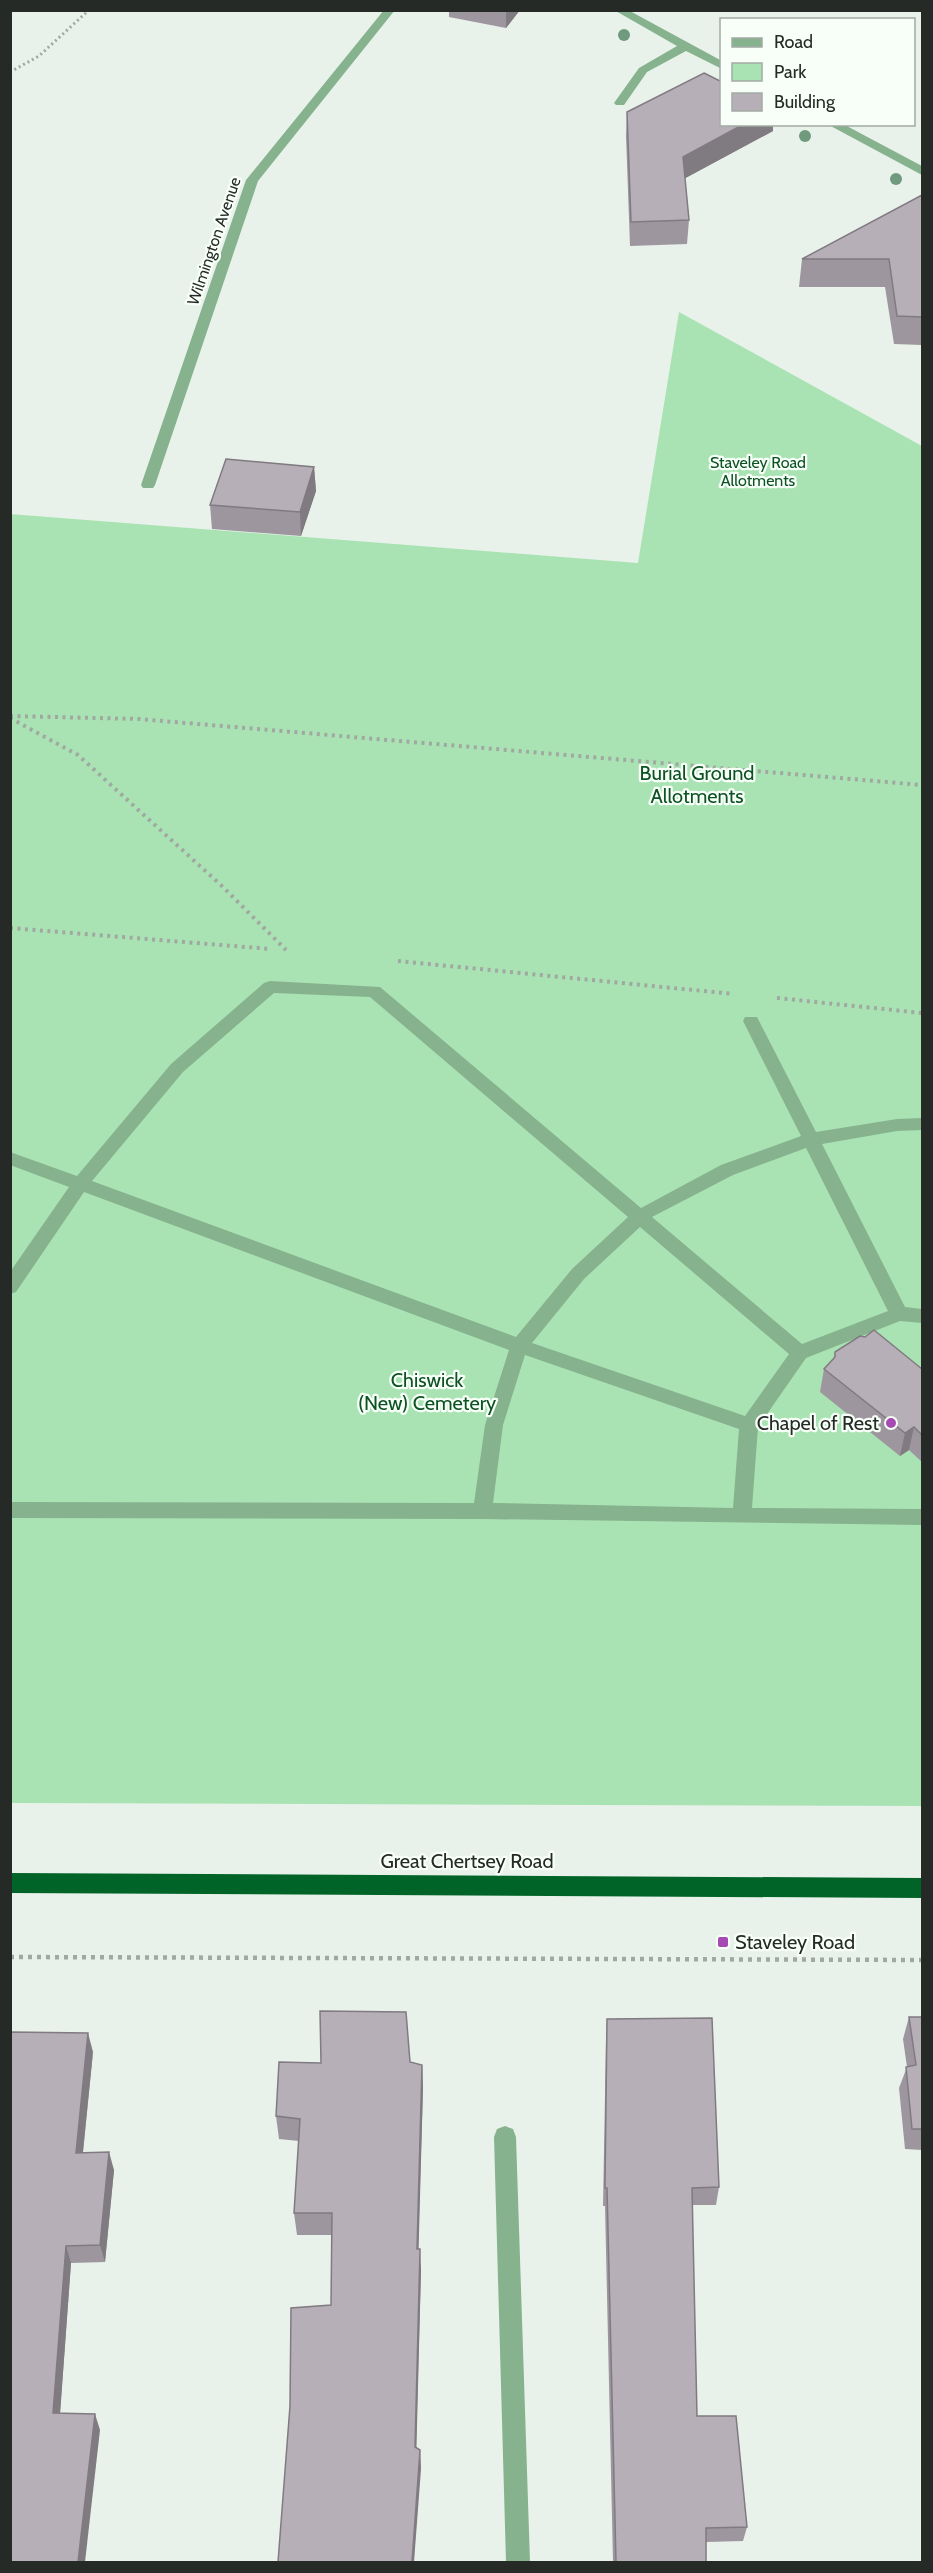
<svg xmlns="http://www.w3.org/2000/svg" width="933" height="2573" font-family="Cabin,sans-serif">
<style>
.green{fill:#aae3b3}
.lines{fill:none;stroke-linecap:round;stroke-linejoin:round}
.path-far2{stroke:#a0a8a2;stroke-width:3;stroke-dasharray:2 3;stroke-linecap:butt}
.path-far1{stroke:#a0a8a2;stroke-width:4;stroke-dasharray:3 4.5;stroke-linecap:butt}
.path{stroke:#a0a8a2;stroke-width:4.5;stroke-dasharray:4 5;stroke-linecap:butt}
.minor{fill:#86b28d;fill-rule:evenodd}
.highway{fill:#006428;fill-rule:evenodd}
.tree{fill:#709a7d}
.wall{fill:#9d969e}
.shaded-wall{fill:#807a81}
.building{fill:#b7afb8;stroke:#807a81;stroke-width:1.5}
.poi-dot{fill:#a749b2;stroke:#f7fff8;stroke-width:2}
.labels{text-anchor:middle;dominant-baseline:central;stroke-width:4.5;stroke-linejoin:round;paint-order:stroke}
.far-street-label{font-size:16px;fill:#262a27;stroke:#f7fff8}
.far-park-label{font-size:16px;fill:#0d5223;stroke:#f7fff8}
.park-label{font-size:20px;fill:#0d5223;stroke:#f7fff8}
.poi-label{font-size:20px;fill:#262a27;stroke:#f7fff8;text-anchor:end}
.street-label{font-size:20px;fill:#262a27;stroke:#f7fff8}
</style>
<rect width="100%" height="100%" fill="#e8f2ea"/>
<!-- green -->
<path class="green" d="M 679,312 L 922,446 L 922,1806 L 11,1803 L 10,514 L 638,563 Z"/>
<g class="lines">
<!-- path-far2 -->
<path class="path-far2" d="M 10,72 L 39,56 L 89,10"/>
<!-- path-far1 -->
<g class="path-far1">
<path d="M 10,716 L 139,719 L 922,785"/>
<path d="M 10,718 L 78,755 L 223,887 L 286,950"/>
<path d="M 10,928 L 271,949"/>
<path d="M 398,961 L 734,994"/>
<path d="M 777,998 L 922,1013"/>
</g>
<!-- path -->
<path class="path" d="M 10,1957 L 922,1960"/>
<!-- minor -->
<g class="minor">
<path d="M 384,10 L 395,10 L 258,181 L 155,485 L 153,488 L 143,488 L 141,485 L 246,180 Z"/>
<path d="M 614,10 L 628,10 L 722,61 L 722,69 L 686,51 L 647,72 L 624,105 L 616,105 L 614,103 L 639,68 L 677,46 Z"/>
<path d="M 827,124 L 843,124 L 922,166 L 922,175 Z"/>
<path d="M 270,981 L 380,987 L 641,1208 L 721,1165 L 801,1136 L 743,1021 L 745,1017 L 757,1017 L 816,1132 L 897,1119 L 922,1118 L 922,1130 L 897,1131 L 822,1144 L 905,1307 L 922,1309 L 922,1323 L 900,1321 L 806,1358 L 758,1427 L 752,1508 L 922,1509 L 922,1525 L 482,1519 L 10,1518 L 10,1502 L 474,1503 L 485,1425 L 509,1350 L 84,1192 L 16,1292 L 10,1294 L 10,1272 L 69,1187 L 10,1165 L 10,1152 L 77,1176 L 171,1064 L 264,983 ZM 274,993 L 370,997 L 628,1217 L 572,1269 L 516,1337 L 92,1181 L 183,1072 ZM 806,1148 L 888,1311 L 802,1344 L 652,1217 L 733,1175 ZM 640,1227 L 789,1354 L 745,1416 L 532,1343 L 584,1279 ZM 525,1355 L 739,1429 L 733,1508 L 493,1503 L 503,1425 Z"/>
<path d="M 505,2126 L 513,2129 L 516,2137 L 530,2562 L 506,2562 L 494,2137 L 497,2129 Z"/>
</g>
<!-- highway -->
<path class="highway" d="M 10,1873 L 922,1878 L 922,1898 L 10,1893 Z"/>
</g>
<!-- trees -->
<g class="tree">
<circle cx="624" cy="35" r="6"/>
<circle cx="805" cy="136" r="6"/>
<circle cx="896" cy="179" r="6"/>
</g>
<!-- wall -->
<g class="wall">
<path d="M 449,10 L 520,10 L 506,28 L 449,17 Z"/>
<path d="M 627,112 L 773,131 L 685,178 L 689,220 L 687,244 L 630,246 L 626,136 Z"/>
<path d="M 922,195 L 922,345 L 894,344 L 885,287 L 799,287 L 802,259 Z"/>
<path d="M 314,467 L 316,491 L 301,536 L 212,529 L 210,505 Z"/>
<path d="M 835,1352 L 922,1369 L 922,1462 L 909,1450 L 900,1456 L 820,1392 L 824,1369 L 834,1358 Z"/>
<path d="M 909,2017 L 922,2017 L 922,2189 L 922,2150 L 905,2149 L 899,2088 L 907,2067 L 903,2039 Z"/>
<path d="M 607,2019 L 719,2187 L 716,2205 L 692,2205 L 697,2416 L 747,2527 L 743,2541 L 706,2542 L 706,2562 L 613,2562 L 605,2206 L 603,2206 L 606,2038 Z"/>
<path d="M 93,2052 L 83,2153 L 114,2170 L 105,2262 L 71,2263 L 60,2413 L 100,2430 L 10,2562 Z"/>
<path d="M 410,2062 L 422,2065 L 423,2088 L 418,2249 L 421,2270 L 416,2447 L 420,2450 L 421,2469 L 331,2305 L 332,2235 L 297,2235 L 294,2213 L 299,2141 L 279,2139 L 276,2116 L 321,2063 Z"/>
</g>
<!-- shaded-wall -->
<g class="shaded-wall">
<path d="M 506,10 L 520,10 L 506,28 Z"/>
<path d="M 744,124 L 773,124 L 773,131 L 682,180 L 683,157 Z"/>
<path d="M 314,467 L 316,491 L 301,536 L 300,512 Z"/>
<path d="M 914,1427 L 909,1450 L 900,1456 L 905,1433 Z"/>
<path d="M 88,2033 L 93,2052 L 81,2170 L 76,2153 Z"/>
<path d="M 422,2065 L 423,2088 L 418,2270 L 417,2249 Z"/>
<path d="M 109,2152 L 114,2170 L 105,2262 L 100,2245 Z"/>
<path d="M 66,2246 L 71,2263 L 59,2428 L 53,2413 Z"/>
<path d="M 420,2249 L 421,2270 L 416,2465 L 415,2447 Z"/>
<path d="M 95,2414 L 100,2430 L 85,2562 L 78,2562 Z"/>
<path d="M 420,2450 L 421,2469 L 414,2562 L 412,2562 Z"/>
</g>
<!-- building -->
<g class="building">
<path d="M 704,73 L 722,82 L 722,124 L 744,124 L 683,157 L 689,220 L 631,222 L 627,112 Z"/>
<path d="M 922,195 L 922,317 L 897,316 L 889,259 L 802,259 Z"/>
<path d="M 226,459 L 314,467 L 300,512 L 210,505 Z"/>
<path d="M 874,1330 L 922,1369 L 922,1435 L 914,1427 L 905,1433 L 824,1369 L 835,1357 L 835,1352 L 860,1336 L 865,1337 Z"/>
<path d="M 320,2011 L 406,2012 L 410,2062 L 422,2065 L 417,2249 L 420,2249 L 415,2447 L 420,2450 L 412,2562 L 278,2562 L 290,2406 L 291,2308 L 331,2305 L 332,2213 L 294,2213 L 300,2119 L 276,2116 L 279,2062 L 321,2063 Z"/>
<path d="M 909,2017 L 922,2017 L 922,2129 L 912,2129 L 906,2067 L 916,2065 Z"/>
<path d="M 712,2018 L 719,2187 L 692,2188 L 697,2416 L 736,2416 L 747,2527 L 706,2528 L 706,2562 L 616,2562 L 607,2188 L 605,2188 L 607,2019 Z"/>
<path d="M 10,2032 L 88,2033 L 76,2153 L 109,2152 L 100,2245 L 66,2246 L 53,2413 L 95,2414 L 78,2562 L 10,2562 Z"/>
</g>
<!-- markers -->
<g class="poi-dot">
<circle cx="891" cy="1423" r="6"/>
<rect x="717" y="1936" width="12" height="12" rx="3"/>
</g>
<g class="labels">
<!-- far-street labels -->
<g class="far-street-label">
<text transform="translate(214 241) rotate(-71)">Wilmington Avenue</text>
</g>
<!-- far-park labels -->
<g class="far-park-label">
<text x="758" y="462">Staveley Road<tspan x="758" dy="18">Allotments</tspan></text>
</g>
<!-- park labels -->
<g class="park-label">
<text x="697" y="773">Burial Ground<tspan x="697" dy="23">Allotments</tspan></text>
<text x="427" y="1380">Chiswick<tspan x="427" dy="23">(New) Cemetery</tspan></text>
</g>
<!-- poi labels -->
<g class="poi-label">
<text x="879" y="1423">Chapel of Rest</text>
<text x="735" y="1942" text-anchor="start">Staveley Road</text>
</g>
<!-- street labels -->
<g class="street-label">
<text x="467" y="1861">Great Chertsey Road</text>
</g>
</g>
<!-- border -->
<rect width="933" height="2573" fill="none" stroke="#262a27" stroke-width="24"/>
<!-- legend -->
<rect x="720" y="18" width="195" height="108" fill="#f7fff8" stroke="#a3aaa4" stroke-width="1.5"/>
<rect x="732" y="38" width="30" height="9" fill="#86b28d" stroke="#a3aaa4" stroke-width="1.5"/>
<text x="774" y="48" font-size="18" fill="#262a27">Road</text>
<rect x="732" y="63" width="30" height="18" fill="#aae3b3" stroke="#a3aaa4" stroke-width="1.5"/>
<text x="774" y="78" font-size="18" fill="#262a27">Park</text>
<rect x="732" y="93" width="30" height="18" fill="#b7afb8" stroke="#a3aaa4" stroke-width="1.5"/>
<text x="774" y="108" font-size="18" fill="#262a27">Building</text>
</svg>
